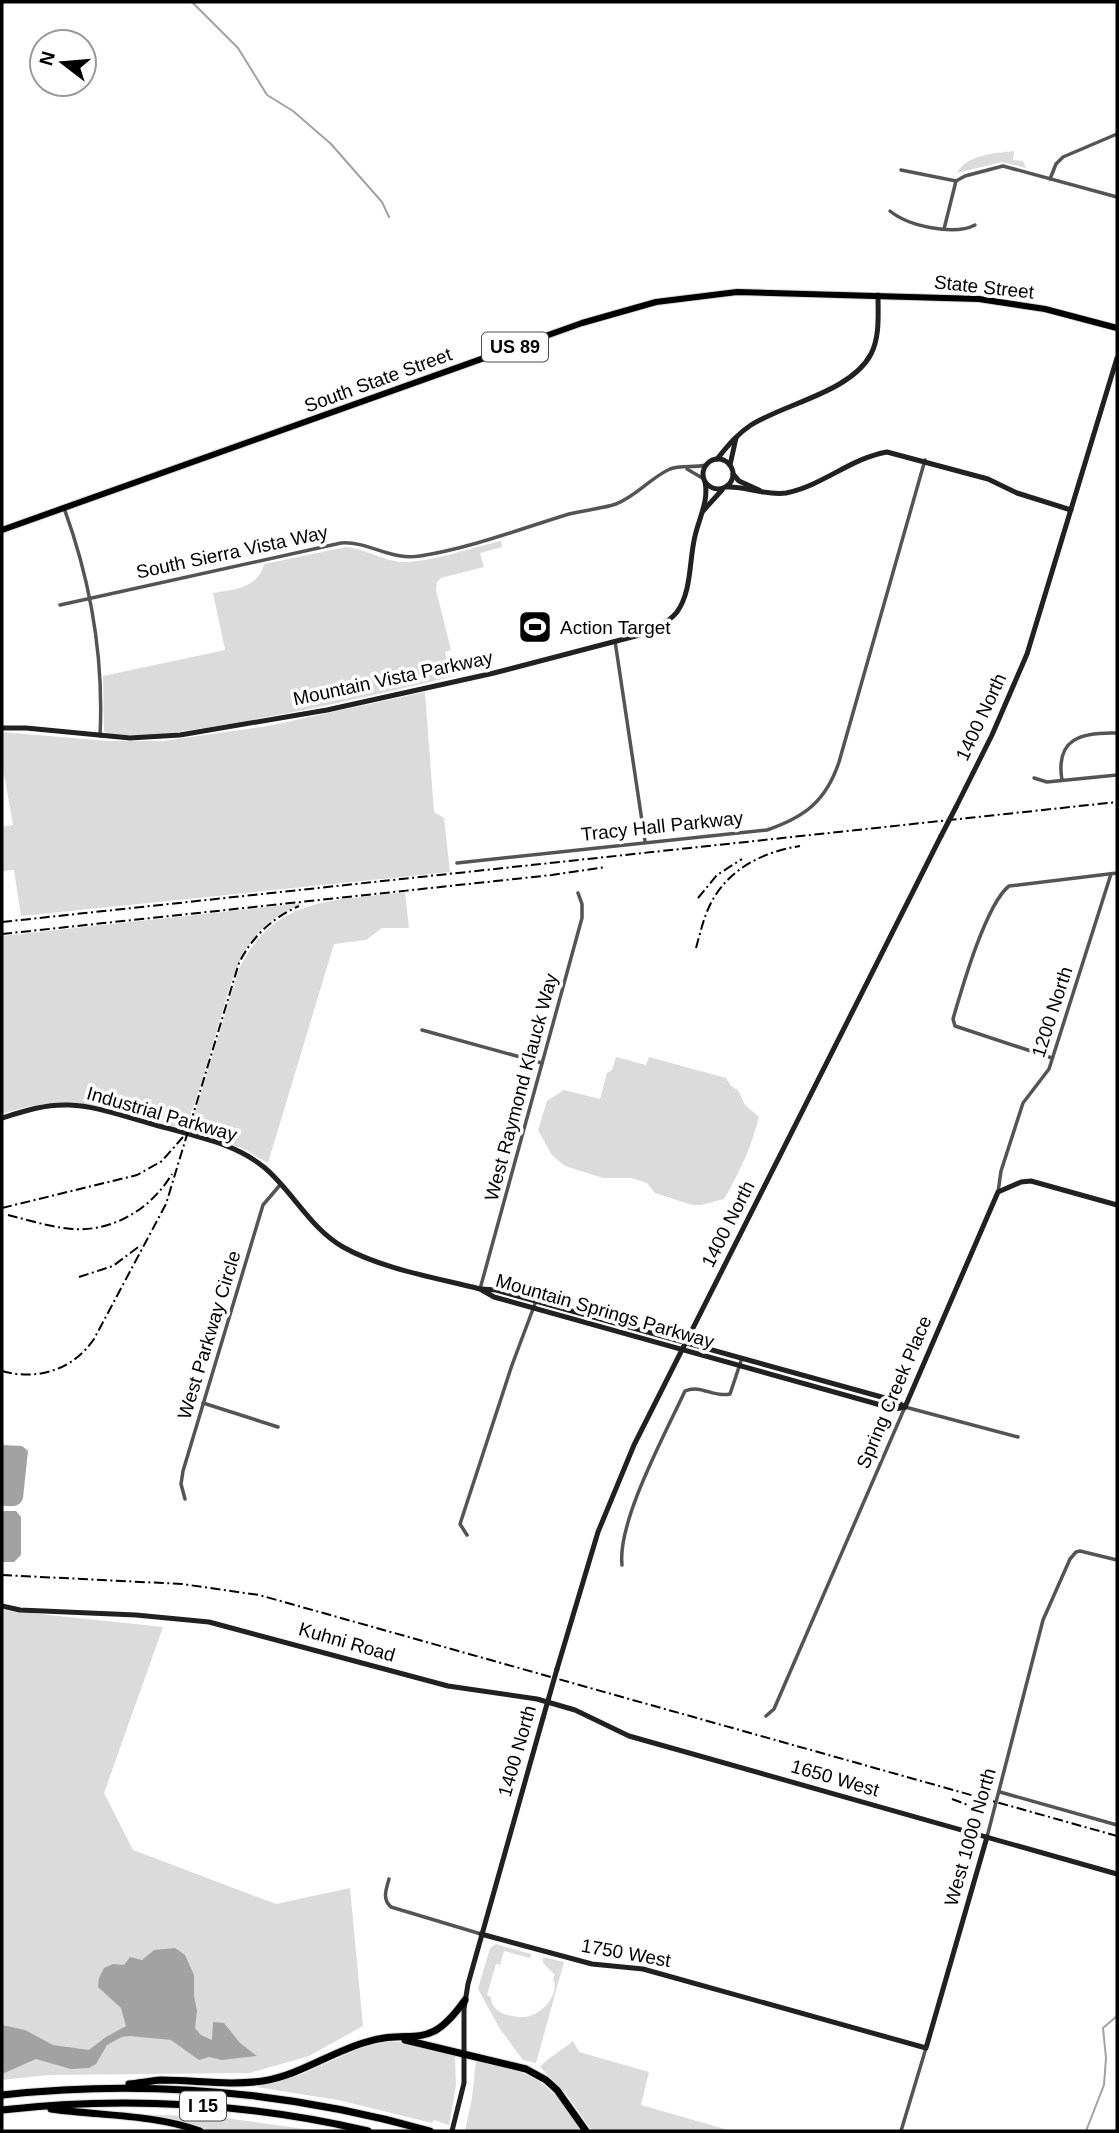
<svg xmlns="http://www.w3.org/2000/svg" width="1119" height="2133" font-family="Arial,sans-serif">
<style>
.green{fill:#dbdbdb}
.water{fill:#a2a2a2}
.lines{fill:none;stroke-linecap:round;stroke-linejoin:round}
.stream{stroke:#a2a2a2;stroke-width:2}
.primary-casing{stroke:#dbdbdb;stroke-width:8}
.highway-casing{stroke:#dbdbdb;stroke-width:9}
.street{stroke:#545454;stroke-width:3.5}
.secondary{stroke:#212121;stroke-width:5}
.primary{stroke:#000;stroke-width:6}
.highway{stroke:#000;stroke-width:7}
.rail{stroke:#000;stroke-width:2;stroke-dasharray:10 3.5 2 3.5;stroke-linecap:butt}
.secondary-bridge{stroke:#212121;stroke-width:5}
.labels{text-anchor:middle;dominant-baseline:central;stroke-width:7;stroke-linejoin:round;paint-order:stroke}
.shield{fill:#fff;stroke:#4c4c4c;stroke-width:2}
.shield-label{font-size:18px;font-weight:bold;fill:#000}
.street-label{font-size:19px;fill:#000;stroke:#fff}
.poi-label{font-size:19px;fill:#000;stroke:#fff;text-anchor:start}
</style>
<rect width="100%" height="100%" fill="#fff"/>
<!-- green -->
<g class="green">
<path d="M 1014,151 L 1013,160 L 1023,161 L 1026,168 L 1002,162 L 957,173 C 966,155 995,153 1014,151 Z"/>
<path d="M 501,541 L 502,547 L 480,553 L 484,567 L 441,578 L 437,582 L 436,590 L 451,650 L 445,652 L 451,677 C 371,696 292,714 210,727 C 185,731 127,741 104,732 L 103,676 L 225,650 L 213,593 C 234,589 258,589 264,564 L 346,547 C 367,549 384,562 405,562 C 432,562 473,547 501,541 Z"/>
<path d="M 425,692 L 434,812 L 444,818 L 450,872 L 21,916 L 14,870 L 2,871 L 2,827 L 13,825 L 2,763 L 2,732 L 108,741 L 163,741 L 268,726 Z"/>
<path d="M 405,892 L 409,928 L 382,928 L 366,940 L 334,944 L 268,1163 L 242,1148 L 193,1133 L 192,1122 L 239,969 C 274,896 335,901 405,892 Z"/>
<path d="M 303,903 C 289,910 274,917 262,929 C 237,954 230,987 220,1020 C 209,1056 200,1093 185,1128 L 181,1129 C 113,1110 72,1090 2,1114 L 2,936 Z"/>
<path d="M 616,1057 L 646,1065 L 649,1057 L 726,1078 L 731,1086 L 738,1090 L 745,1105 L 759,1117 C 751,1147 740,1172 724,1199 L 701,1205 L 692,1205 L 655,1193 L 647,1183 L 632,1178 L 603,1178 L 565,1166 L 552,1155 L 538,1130 L 547,1101 L 564,1090 L 600,1099 L 607,1073 L 612,1070 Z"/>
<path d="M 2,1610 L 163,1627 L 104,1793 L 133,1850 L 276,1904 L 350,1888 L 363,2026 L 309,2056 L 250,2073 L 48,2075 L 2,2080 Z"/>
<path d="M 496,1944 L 531,1954 L 530,1958 L 504,1951 L 500,1965 L 496,1964 L 487,1995 L 491,1997 C 490,2013 516,2020 530,2016 C 545,2011 560,1993 553,1978 L 555,1975 L 543,1963 L 543,1957 L 564,1962 L 536,2063 L 523,2060 L 500,2029 L 478,1989 L 490,1948 Z"/>
<path d="M 573,2041 L 579,2052 L 649,2072 L 641,2105 L 732,2131 L 592,2131 L 567,2095 L 540,2067 C 547,2058 563,2050 573,2041 Z"/>
<path d="M 386,2042 L 401,2042 L 455,2055 L 456,2085 L 449,2125 L 434,2120 L 432,2123 L 338,2100 L 256,2087 L 300,2075 L 365,2046 Z"/>
<path d="M 476,2060 C 539,2076 545,2077 582,2131 L 465,2131 L 472,2098 Z"/>
<path d="M 135,2114 L 218,2117 L 319,2131 L 210,2131 L 169,2118 Z"/>
</g>
<!-- water -->
<g class="water">
<path d="M 2,1445 L 22,1446 L 28,1451 L 23,1498 C 20,1508 11,1506 2,1506 Z"/>
<path d="M 2,1511 L 16,1511 L 21,1517 L 21,1555 L 14,1562 L 2,1562 Z"/>
<path d="M 175,1948 L 185,1955 L 194,1975 L 194,1996 L 197,2011 L 195,2028 L 201,2035 L 212,2040 L 213,2022 L 224,2023 L 240,2043 L 257,2056 L 222,2060 L 209,2057 L 199,2060 L 171,2040 L 130,2036 L 122,2037 L 107,2045 L 96,2064 L 89,2068 L 71,2069 L 36,2059 L 2,2074 L 2,2025 L 25,2030 L 53,2045 L 89,2050 L 106,2037 L 126,2026 L 121,2008 L 98,1987 L 99,1978 L 104,1968 L 113,1964 L 124,1965 L 130,1957 L 142,1960 L 154,1950 Z"/>
</g>
<g class="lines">
<!-- stream -->
<g class="stream">
<path d="M 192,2 L 238,48 L 267,95 L 293,111 L 331,144 L 382,202 L 389,217"/>
<path d="M 1086,2131 L 1104,2085 L 1106,2058 L 1103,2028 L 1117,2016"/>
</g>
<defs>
<path id="primary" d="M 2,530 L 582,323 L 656,302 L 737,292 L 979,299 L 1045,309 L 1117,328"/>
<g id="highway">
<path d="M 405,2040 L 526,2069 L 546,2080 L 557,2090 L 586,2131"/>
<path d="M 129,2084 C 139,2083 150,2081 161,2080 C 195,2080 229,2086 263,2081 C 299,2075 328,2054 363,2043 C 415,2026 426,2055 465,2000"/>
<path d="M 2,2095 C 145,2079 291,2092 430,2131"/>
<path d="M 51,2109 C 101,2116 152,2114 200,2131"/>
<path d="M 2,2110 C 123,2096 249,2103 368,2131"/>
</g>
</defs>
<!-- primary casing -->
<use href="#primary" class="primary-casing"/>
<!-- highway casing -->
<use href="#highway" class="highway-casing"/>
<!-- street -->
<g class="street">
<path d="M 901,170 L 956,181"/>
<path d="M 1050,179 L 1056,164 L 1063,157 L 1117,134"/>
<path d="M 956,181 L 965,176 L 1003,166 L 1117,197"/>
<path d="M 890,211 C 908,226 954,236 975,225"/>
<path d="M 944,229 L 956,181"/>
<path d="M 687,469 L 704,479"/>
<path d="M 64,508 C 91,582 104,657 100,736"/>
<path d="M 60,605 L 341,543 C 369,541 391,561 420,556 C 471,548 520,529 569,514 C 584,510 601,509 616,504 C 637,496 650,478 670,469 C 681,465 694,468 706,465"/>
<path d="M 615,641 L 645,841"/>
<path d="M 1034,778 L 1047,782 L 1117,775"/>
<path d="M 1062,780 C 1055,738 1082,732 1117,733"/>
<path d="M 457,863 L 767,830 C 805,817 826,801 839,762 L 925,460"/>
<path d="M 422,1030 L 542,1063"/>
<path d="M 1052,1058 L 955,1026 L 953,1019 C 962,988 986,904 1009,886 L 1117,873"/>
<path d="M 998,1192 L 1001,1171 L 1023,1103 L 1049,1069 L 1111,874"/>
<path d="M 480,1289 L 582,918 L 582,904 L 578,893"/>
<path d="M 203,1403 L 278,1427"/>
<path d="M 185,1499 L 181,1484 L 183,1471 L 263,1205 L 280,1185"/>
<path d="M 467,1535 L 460,1524 L 512,1365 L 536,1301"/>
<path d="M 622,1565 C 617,1522 666,1432 685,1391 C 701,1384 714,1398 730,1394 L 742,1358"/>
<path d="M 766,1716 L 774,1709 L 905,1407 L 1018,1437"/>
<path d="M 1000,1792 L 1117,1825"/>
<path d="M 987,1837 L 1043,1620 L 1070,1559 L 1076,1552 L 1080,1551 L 1117,1560"/>
<path d="M 389,1879 C 386,1890 382,1899 391,1907 L 481,1934"/>
<path d="M 901,2131 L 926,2048"/>
</g>
<!-- secondary -->
<g class="secondary">
<path d="M 717,459 C 727,447 737,434 751,425 C 786,403 851,392 871,354 C 880,337 878,314 878,295"/>
<circle cx="718" cy="474" r="15"/>
<path d="M 730,465 L 736,438"/>
<path d="M 733,474 L 739,481 L 759,490"/>
<path d="M 727,487 C 746,486 766,496 786,493 C 822,486 851,458 887,452 L 988,479 L 1017,493 L 1071,510"/>
<path d="M 703,511 L 722,490"/>
<path d="M 2,728 L 26,728 L 130,738 L 180,735 L 327,710 L 494,673 L 651,632 C 660,626 670,621 677,612 C 692,591 689,560 695,536 C 699,518 709,501 705,482"/>
<path d="M 956,807 L 992,735 L 1027,654 L 1117,358"/>
<path d="M 2,1118 C 24,1111 45,1104 69,1105 C 97,1106 125,1117 152,1124 C 190,1135 234,1142 265,1168 C 293,1192 310,1228 343,1247 C 382,1269 437,1278 480,1289 L 494,1297 L 895,1409 L 905,1407"/>
<path d="M 481,1289 L 496,1290 L 896,1401 L 905,1407"/>
<path d="M 905,1407 L 998,1192 L 1021,1182 L 1031,1181 L 1117,1205"/>
<path d="M 2,1606 L 20,1610 L 136,1615 L 209,1622 L 448,1686 L 537,1699 L 575,1710 L 629,1736 L 1117,1874"/>
<path d="M 557,1669 L 598,1532 L 634,1445 L 941,836"/>
<path d="M 481,1934 L 592,1964 L 643,1969 L 926,2048 L 987,1837"/>
<path d="M 452,2131 L 464,2083 L 464,2009 L 468,1984 L 543,1718"/>
</g>
<!-- primary -->
<use href="#primary" class="primary"/>
<!-- highway -->
<use href="#highway" class="highway"/>
<!-- rail -->
<g class="rail">
<path d="M 698,898 L 717,875 L 742,859"/>
<path d="M 2,922 L 1117,802"/>
<path d="M 2,934 L 552,875 L 606,867"/>
<path d="M 696,948 C 700,934 703,920 709,907 C 726,870 762,852 800,846"/>
<path d="M 2,1208 L 137,1175 L 162,1161 L 183,1137"/>
<path d="M 8,1215 C 28,1220 50,1227 72,1229 C 113,1232 151,1209 172,1174"/>
<path d="M 79,1277 L 113,1266 L 141,1245"/>
<path d="M 2,1371 C 37,1381 73,1370 94,1339 L 166,1204 L 239,963 C 252,937 272,918 299,906"/>
<path d="M 2,1575 L 182,1584 L 259,1595 L 1117,1836"/>
<path d="M 952,1799 L 981,1810"/>
</g>
<!-- secondary-bridge -->
<g class="secondary-bridge">
<path d="M 941,836 L 956,807"/>
<path d="M 543,1718 L 557,1669"/>
</g>
</g>
<!-- icons -->
<defs>
<symbol id="stadium-square" viewBox="-11 -11 22 22"><rect x="-9" y="-9" width="18" height="18" rx="4" fill="#000" stroke="#fff"/><path d="M0-5a6.5 5 0 1 0 0 10a6.5 5 0 1 0 0-10ZM-3.5-1.8h7v3.6h-7Z" fill="#fff"/></symbol>
</defs>
<g fill-rule="evenodd">
<use href="#stadium-square" x="516" y="608" width="38" height="38"/>
</g>
<g class="labels">
<!-- shield labels -->
<g class="shield">
<rect x="482" y="332.5" width="66" height="29" rx="5"/>
<rect x="180" y="2091.5" width="46" height="29" rx="5"/>
</g>
<g class="shield-label">
<text x="515" y="347">US 89</text>
<text x="203" y="2106">I 15</text>
</g>
<!-- street labels -->
<g class="street-label">
<text transform="translate(984 287) rotate(6)">State Street</text>
<text transform="translate(378 380) rotate(-20)">South State Street</text>
<text transform="translate(232 552) rotate(-12)">South Sierra Vista Way</text>
<text transform="translate(393 678) rotate(-12)">Mountain Vista Parkway</text>
<text transform="translate(981 717) rotate(-65)">1400 North</text>
<text transform="translate(662 826) rotate(-6)">Tracy Hall Parkway</text>
<text transform="translate(1052 1012) rotate(-72)">1200 North</text>
<text transform="translate(521 1087) rotate(-75)">West Raymond Klauck Way</text>
<text transform="translate(162 1114) rotate(16)">Industrial Parkway</text>
<text transform="translate(728 1224) rotate(-63)">1400 North</text>
<text transform="translate(605 1311) rotate(16)">Mountain Springs Parkway</text>
<text transform="translate(209 1335) rotate(-73)">West Parkway Circle</text>
<text transform="translate(894 1392) rotate(-67)">Spring Creek Place</text>
<text transform="translate(347 1642) rotate(16)">Kuhni Road</text>
<text transform="translate(517 1751) rotate(-74)">1400 North</text>
<text transform="translate(835 1778) rotate(16)">1650 West</text>
<text transform="translate(970 1837) rotate(-74)">West 1000 North</text>
<text transform="translate(626 1953) rotate(10)">1750 West</text>
</g>
<!-- poi labels -->
<g class="poi-label">
<text x="560" y="627">Action Target</text>
</g>
</g>
<!-- border -->
<rect width="1119" height="2133" fill="none" stroke="#000000" stroke-width="7"/>
<!-- north arrow -->
<g transform="translate(63 63) rotate(286)"><circle r="33" fill="#ffffff" stroke="#999999" stroke-width="2"/>
<path d="M0-5L12 26L0 18L-12 26Z" fill="#000000"/>
<text y="-10" font-size="19" font-weight="bold" text-anchor="middle" fill="#000000">N</text>
</g>
</svg>
